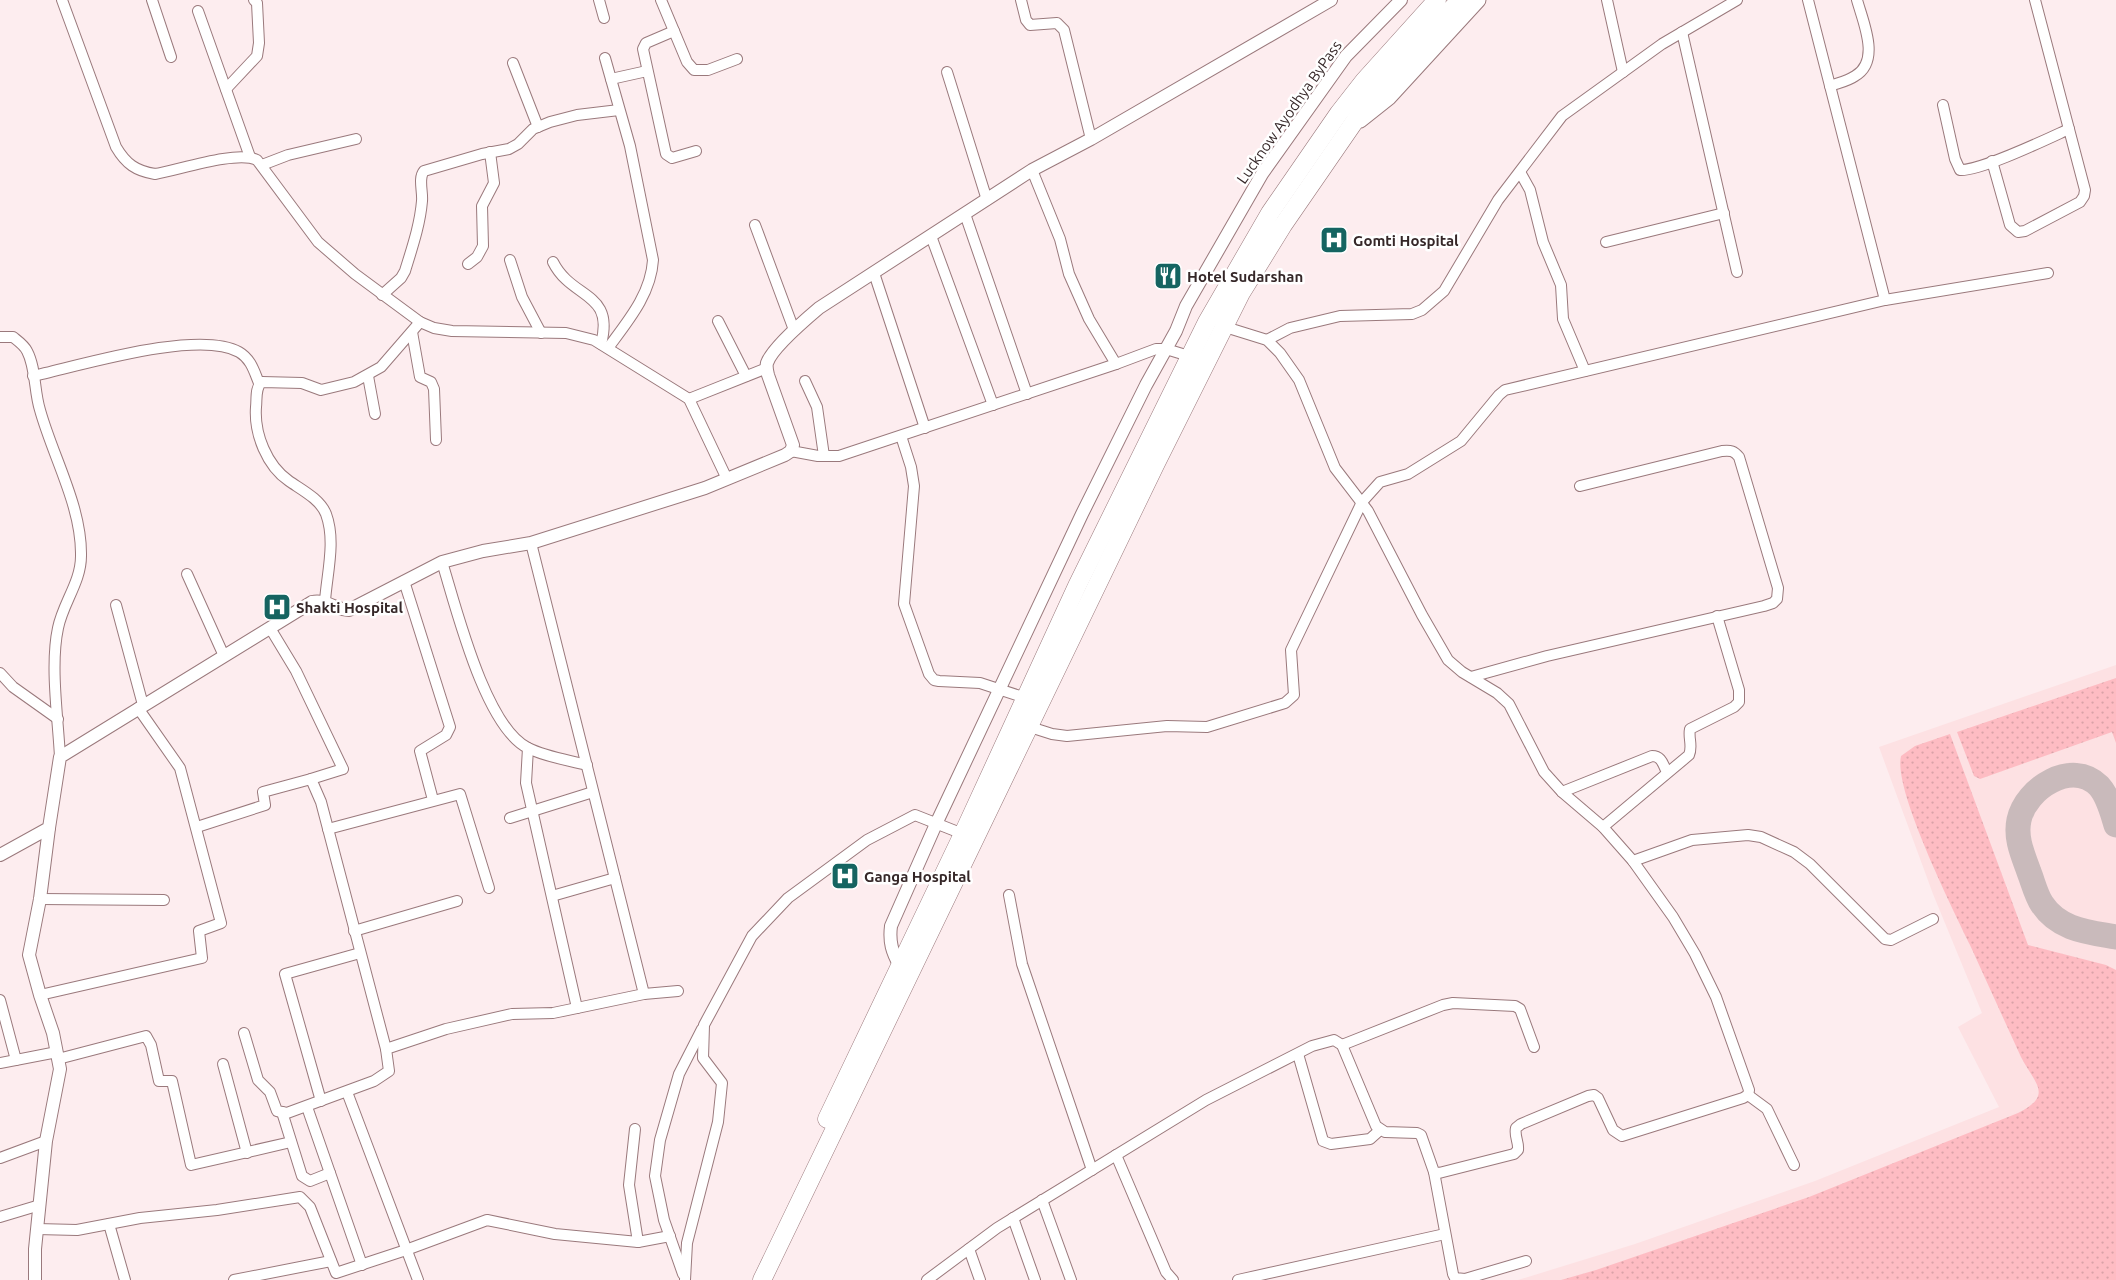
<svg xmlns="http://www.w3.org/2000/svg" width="2116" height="1280" font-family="Ubuntu,sans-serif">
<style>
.built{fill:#fde1e3}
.grass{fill:url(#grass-dots)}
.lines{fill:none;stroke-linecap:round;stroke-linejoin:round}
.taxiway{stroke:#c9babb;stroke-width:25}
.minor-casing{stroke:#9a797c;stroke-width:12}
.tertiary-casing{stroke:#9a797c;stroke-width:14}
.secondary-casing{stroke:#9a797c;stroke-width:17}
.trunk-casing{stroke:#9a797c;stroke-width:19}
.minor{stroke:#fff;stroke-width:10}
.tertiary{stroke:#fff;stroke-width:12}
.secondary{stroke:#fff;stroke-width:15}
.trunk{stroke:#fff;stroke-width:18}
.labels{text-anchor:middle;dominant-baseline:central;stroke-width:5;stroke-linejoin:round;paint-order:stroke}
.street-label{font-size:15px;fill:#352728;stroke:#fff}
.poi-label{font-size:15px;font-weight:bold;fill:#352728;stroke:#fff;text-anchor:start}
</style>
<defs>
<pattern id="grass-dots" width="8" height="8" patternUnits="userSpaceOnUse" patternTransform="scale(1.25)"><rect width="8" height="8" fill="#febcc3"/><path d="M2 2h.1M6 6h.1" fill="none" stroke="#daa2a8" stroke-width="1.8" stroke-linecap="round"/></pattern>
</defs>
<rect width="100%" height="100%" fill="#fdedef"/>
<!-- built -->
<path class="built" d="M 2116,665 L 2116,1280 L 1518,1280 L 1635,1244 L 1815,1181 L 1999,1107 L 1958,1027 L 1982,1013 L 1933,894 L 1879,747 Z"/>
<!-- grass -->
<g class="grass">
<path d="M 2116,678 L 2116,743 L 2112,732 L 1980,779 L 1974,776 L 1957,732 Z"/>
<path d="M 1950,734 L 2028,945 L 2106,965 L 2116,970 L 2116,1280 L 1561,1280 L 1596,1270 L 1809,1197 L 2018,1113 C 2054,1095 2035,1084 2021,1057 C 2004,1020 1987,982 1970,945 C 1953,909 1893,790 1901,756 L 1915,746 Z"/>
</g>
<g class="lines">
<!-- taxiway -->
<path class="taxiway" d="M 2116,825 C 2112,812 2108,796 2099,786 C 2072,759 2026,788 2019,820 C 2015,838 2023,855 2029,872 C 2033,882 2036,895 2042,904 C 2059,930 2088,932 2116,937"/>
<defs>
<g id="minor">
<path d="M 62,0 L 116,147 C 126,164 136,171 155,174 C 179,170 237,150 257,160 L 318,242 L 355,274 L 420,322 L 434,328 L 452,331 L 566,333 L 594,340 L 689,399 L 727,479"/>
<path d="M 152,0 L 171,57"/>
<path d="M 599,0 L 604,18"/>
<path d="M 661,0 L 687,62 L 694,70 L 708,70 L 737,59"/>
<path d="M 1021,0 L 1026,20 L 1030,25 L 1057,23 L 1064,30 L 1091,139"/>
<path d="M 1607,0 L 1623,72"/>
<path d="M 1808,0 L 1885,300"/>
<path d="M 198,11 L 250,157"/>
<path d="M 674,31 L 646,43 L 643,49 L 666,154 L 672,158 L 696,151"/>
<path d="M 1682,32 L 1737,272"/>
<path d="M 605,58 L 630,146 L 653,260 C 651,294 628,321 608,348"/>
<path d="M 513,63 L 538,127"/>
<path d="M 947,72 L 987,200"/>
<path d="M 611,79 L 647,71"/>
<path d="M 1830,86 C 1838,83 1848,81 1855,76 C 1881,61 1863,22 1857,0"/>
<path d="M 226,89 L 257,56 L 259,43 L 257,3 L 254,0"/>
<path d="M 1943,105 L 1955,159 L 1960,170 C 1981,171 2047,139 2069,129"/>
<path d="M 1992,161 L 2010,225 L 2018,232 L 2025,231 L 2080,202 L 2084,196 L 2085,190 L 2035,0"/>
<path d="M 262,165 L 288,155 L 356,139"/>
<path d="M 1032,170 L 1060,239 L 1069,274 L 1089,319 L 1116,364"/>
<path d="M 1520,172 L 1530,190 L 1543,242 L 1561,285 L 1563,319 L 1585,371"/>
<path d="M 965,214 L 1027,394"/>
<path d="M 755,225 L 794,330"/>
<path d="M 931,236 L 993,405"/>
<path d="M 1606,242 L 1724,213"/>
<path d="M 510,260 L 522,297 L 541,333"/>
<path d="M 553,262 C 572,300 615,291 601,344"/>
<path d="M 468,264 L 477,257 L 483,246 L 482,206 L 494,183 L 490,152"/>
<path d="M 874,273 L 925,428"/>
<path d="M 382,295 L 401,278 L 405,271 C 412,248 420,225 422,201 C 423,192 418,178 424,171 L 482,154 L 509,149 L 518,144 L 533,129 L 550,122 L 577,115 L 619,110"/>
<path d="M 718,321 L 746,376"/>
<path d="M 412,332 L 420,377 L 431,382 L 434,389 L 436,440"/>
<path d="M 0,337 L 13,337 C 18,341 24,345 27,351 C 36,368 34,391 40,410 C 53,457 82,507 81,556 C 81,582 63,603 58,628 C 50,665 58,718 60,757"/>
<path d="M 1267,340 L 1290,328 L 1340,316 L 1412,314 L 1422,310 L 1444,291 L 1498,200 L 1562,116 L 1662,44 L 1737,0"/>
<path d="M 33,376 C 79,366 198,329 239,352 C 251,359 254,371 259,383"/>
<path d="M 368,376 L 375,414"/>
<path d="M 805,381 L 817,407 L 824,456"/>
<path d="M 689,399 L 767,368"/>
<path d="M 901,436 L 911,467 L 914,486 L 904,604 L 929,674 L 934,680 L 939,681 L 980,683 L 1026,698"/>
<path d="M 791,451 L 818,456 L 839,456 L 1116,364 L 1156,349 L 1166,349 L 1189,356"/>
<path d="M 531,543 L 644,994"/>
<path d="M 442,562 C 456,607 485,727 528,748 C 546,757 568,760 587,765"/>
<path d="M 187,574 L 224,656"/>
<path d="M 404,581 L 450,727 L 446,735 L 420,751 L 433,800"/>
<path d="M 325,601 C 327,573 336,541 326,514 C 320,499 302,490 289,481 C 267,466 254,434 256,407 C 257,399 255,387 262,382 L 302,383 L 321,390 L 354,382 L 381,367 L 420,322"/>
<path d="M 116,605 L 143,705"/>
<path d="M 270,628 L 296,671 L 343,769 L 311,779 L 321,802 L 386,1049"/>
<path d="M 0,673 L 13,687 L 58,719"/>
<path d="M 1471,677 L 1547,656 L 1764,606 L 1773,603 L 1777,599 L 1778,588 L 1739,457 C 1734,451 1731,450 1722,451 L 1580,486"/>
<path d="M 1030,727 L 1052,734 L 1067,736 L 1167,726 L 1207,727 L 1285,703 L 1294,695 L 1291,650 L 1362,502 L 1380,482 L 1408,474 L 1461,441 L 1499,395 L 1505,390 L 1885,300 L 2048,273"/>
<path d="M 528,748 L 526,783 L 577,1008"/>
<path d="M 1562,792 L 1652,756 C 1662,756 1663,765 1667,772"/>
<path d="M 510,818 L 593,792"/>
<path d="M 197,827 L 265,805 L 263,792 L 311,779"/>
<path d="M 1603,827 L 1689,755 C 1693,746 1688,738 1690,729 L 1734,707 L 1739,702 L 1739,690 L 1717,616"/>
<path d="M 328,829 L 460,794 L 489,888"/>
<path d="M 1633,861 L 1692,840 L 1748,835 L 1761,837 L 1794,852 L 1810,864 L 1885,939 L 1891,940 L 1933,919"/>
<path d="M 1009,895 L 1022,964 L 1092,1170"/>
<path d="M 552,896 L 615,878"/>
<path d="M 40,899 L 164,900"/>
<path d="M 354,931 L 457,901"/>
<path d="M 40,995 L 202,958 L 199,931 L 221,923 L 180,768 L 138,708"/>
<path d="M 0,1000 L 16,1060"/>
<path d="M 244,1033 L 258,1080 L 270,1092 L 277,1111 L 287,1113 L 374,1081 L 389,1071 L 386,1049 L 446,1029 L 512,1014 L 553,1013 L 644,994 L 678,991"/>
<path d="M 1342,1045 L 1443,1005 L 1453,1003 L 1515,1006 L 1520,1009 L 1534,1047"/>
<path d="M 1298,1054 L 1323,1141 L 1331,1144 L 1370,1139 L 1380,1130"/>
<path d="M 58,1059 L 146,1036 L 151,1045 L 159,1081 L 172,1081 L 191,1165 L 291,1142"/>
<path d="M 0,1063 L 57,1052"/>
<path d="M 223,1064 L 247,1153"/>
<path d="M 347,1092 L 418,1280"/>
<path d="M 1748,1095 L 1767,1109 L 1794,1165"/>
<path d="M 321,1101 L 285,974 L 360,953"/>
<path d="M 307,1107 L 362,1265"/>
<path d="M 282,1112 L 302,1176 L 310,1181 L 330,1173"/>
<path d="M 635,1129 L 629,1185 L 638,1242"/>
<path d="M 1116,1155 L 1166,1272 L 1173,1280"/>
<path d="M 0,1158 L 46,1141"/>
<path d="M 1434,1172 L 1453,1274 L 1455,1278 L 1465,1279 L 1526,1261"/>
<path d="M 1042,1200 L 1071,1280"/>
<path d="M 0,1217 L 40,1205"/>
<path d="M 1013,1218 L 1035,1280"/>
<path d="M 109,1224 L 125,1280"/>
<path d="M 37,1229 L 77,1230 L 140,1218 L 217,1210 L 300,1197 L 310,1207 L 336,1273 L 406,1250 L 487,1220 L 555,1234 L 638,1242 L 670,1236"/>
<path d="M 969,1249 L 980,1280"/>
<path d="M 683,1274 L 664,1220 L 655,1176 L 660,1140 L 679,1074 L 702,1029"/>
<path d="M 234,1280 L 331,1261"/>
<path d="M 685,1280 L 687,1243 L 718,1122 L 722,1083 L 703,1058 L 704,1025 L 752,936 L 788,898 L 867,840 L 915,815 L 963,834"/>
<path d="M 927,1280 L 997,1228 L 1206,1100 L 1312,1046 L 1334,1040 L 1342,1045 L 1376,1126 L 1385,1132 L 1417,1133 L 1421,1135 L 1434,1172 L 1439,1173 L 1514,1154 L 1518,1150 C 1519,1142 1514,1136 1516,1128 L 1521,1124 L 1588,1096 L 1594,1095 L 1598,1098 L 1613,1130 L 1622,1136 L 1743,1098 L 1748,1095 L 1749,1090 L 1716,997 L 1695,954 L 1673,917 L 1633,861 L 1603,827 L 1562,792 L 1544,772 L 1509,704 L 1497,693 L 1462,672 L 1448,660 L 1422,615 L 1368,511 L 1335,468 L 1299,380 L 1280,353 L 1267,340 L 1222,326"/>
<path d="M 1238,1280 L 1445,1234"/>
</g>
<g id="tertiary">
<path d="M 0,855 L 49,828 L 60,757 L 312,602 C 327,599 335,610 349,610 L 442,562 L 483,551 L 531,543 L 705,488 L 785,455 L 791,451 L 793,445 L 768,375 C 767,371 766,367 767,363 C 772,348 806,319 819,308 L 1032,170 L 1091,139 L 1331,0"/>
<path d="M 900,966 C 892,952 889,942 891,926 L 936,824 L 1082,514 L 1146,385 L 1176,331 L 1186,306 L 1262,174 L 1346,56 L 1401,0"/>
<path d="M 35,1280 L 35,1249 L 46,1141 L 60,1069 L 53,1033 L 40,995 L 29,955 L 40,899 L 49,828"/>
</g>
<path id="secondary" d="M 1360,120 L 1389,97 L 1478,0"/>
<g id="trunk">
<path d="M 827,1119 L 963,834 L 1077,586 L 1207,322 L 1270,213 L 1339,113 L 1364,81 L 1437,0"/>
<path d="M 762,1280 L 1155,465 L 1241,293 L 1283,225 L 1363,109 L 1401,63 L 1460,0"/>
</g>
</defs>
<!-- minor casing -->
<use href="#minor" class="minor-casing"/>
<!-- tertiary casing -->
<use href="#tertiary" class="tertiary-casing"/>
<!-- secondary casing -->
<use href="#secondary" class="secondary-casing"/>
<!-- trunk casing -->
<use href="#trunk" class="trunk-casing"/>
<!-- minor -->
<use href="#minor" class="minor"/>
<!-- tertiary -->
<use href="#tertiary" class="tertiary"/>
<!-- secondary -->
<use href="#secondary" class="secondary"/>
<!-- trunk -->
<use href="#trunk" class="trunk"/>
</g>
<!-- icons -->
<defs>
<symbol id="hospital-square" viewBox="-11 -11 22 22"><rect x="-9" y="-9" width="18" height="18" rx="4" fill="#156461" stroke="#fff"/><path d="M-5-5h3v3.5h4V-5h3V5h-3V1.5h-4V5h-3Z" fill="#fff"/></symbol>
<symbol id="restaurant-square" viewBox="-11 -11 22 22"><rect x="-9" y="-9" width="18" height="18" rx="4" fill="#156461" stroke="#fff"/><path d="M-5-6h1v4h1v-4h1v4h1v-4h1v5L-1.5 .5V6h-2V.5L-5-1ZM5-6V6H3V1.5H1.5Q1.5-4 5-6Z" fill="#fff"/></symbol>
</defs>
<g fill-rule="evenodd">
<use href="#hospital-square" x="1318" y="224" width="32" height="32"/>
<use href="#restaurant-square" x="1152" y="260" width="32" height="32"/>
<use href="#hospital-square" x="261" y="591" width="32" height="32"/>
<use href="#hospital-square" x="829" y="860" width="32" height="32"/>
</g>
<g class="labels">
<!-- street labels -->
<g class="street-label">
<text transform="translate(1289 112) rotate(-55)">Lucknow Ayodhya ByPass</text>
</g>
<!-- poi labels -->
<g class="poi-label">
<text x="1353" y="240">Gomti Hospital</text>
<text x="1187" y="276">Hotel Sudarshan</text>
<text x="296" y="607">Shakti Hospital</text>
<text x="864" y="876">Ganga Hospital</text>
</g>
</g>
</svg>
